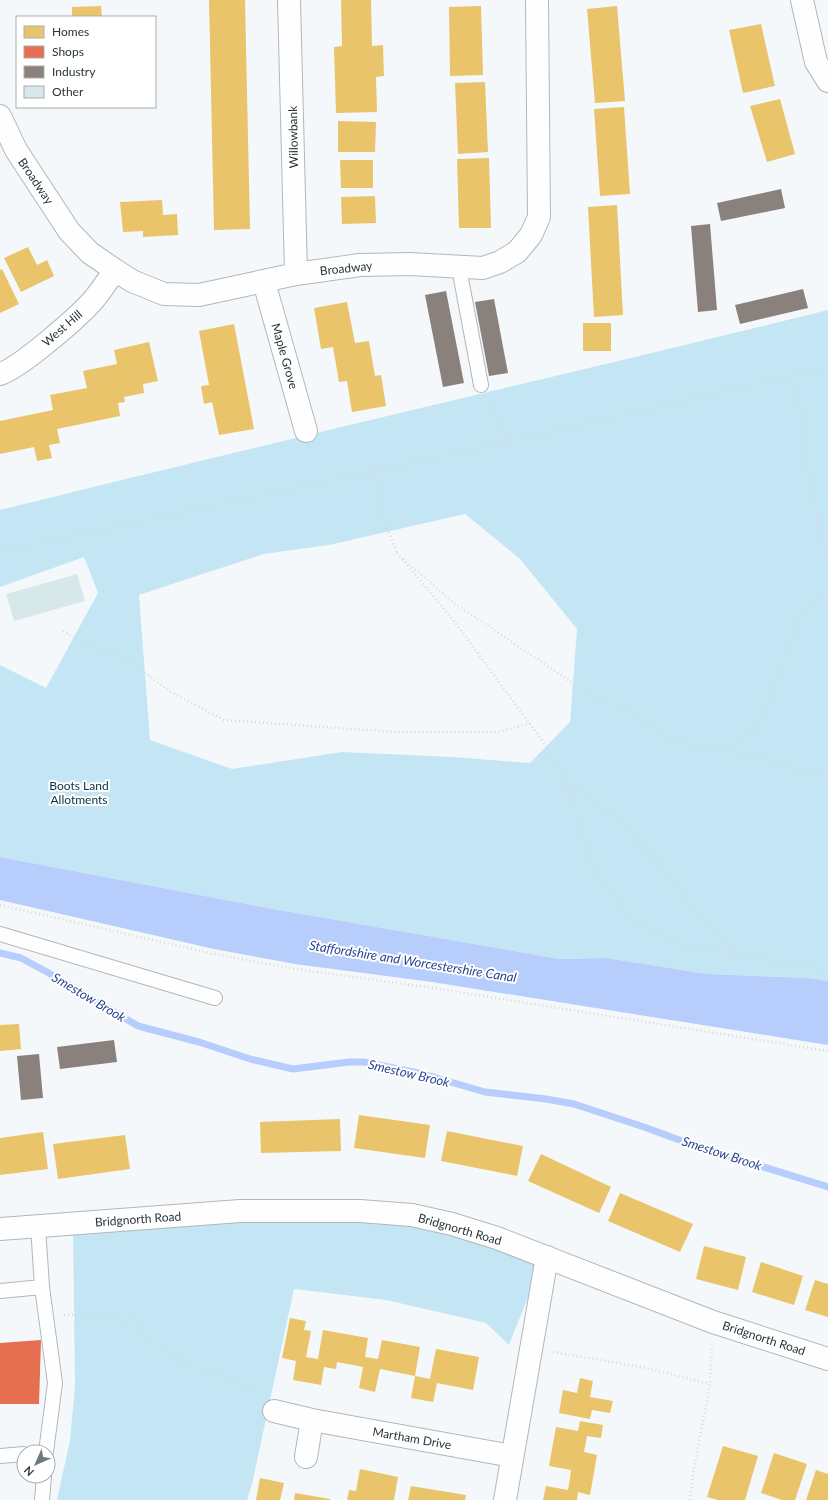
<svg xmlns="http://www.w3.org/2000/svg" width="828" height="1500" viewBox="0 0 828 1500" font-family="Lato,sans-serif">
  <rect width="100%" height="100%" fill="#f5f8fa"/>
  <path fill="#c4e6f4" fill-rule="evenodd" d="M 828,310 L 828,981 L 808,978 L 707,974 L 606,958 L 560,959 L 262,907 L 0,857 L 0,665 L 46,688 L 98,593 L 84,557 L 0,587 L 0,510 C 276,441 552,378 828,310 ZM 465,514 L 520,559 L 577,629 L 570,722 L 530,763 L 453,757 L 342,752 L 232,769 L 150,740 L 139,595 L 264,554 L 329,545 Z
    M 241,1221 L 413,1221 L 542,1262 L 509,1345 L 486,1323 L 386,1300 L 294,1289 L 252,1484 L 247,1500 L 57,1500 L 70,1440 L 75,1385 L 73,1232 Z"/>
  <path fill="#b7cdfb" d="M 0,857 L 262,907 L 560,959 L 606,958 L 707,974 L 808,978 L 828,981 L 828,1045 L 432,982 L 295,964 L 214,949 L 0,900 Z"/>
  <path fill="#e9c46a" d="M 209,0 L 245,0 L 250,229 L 214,230 Z
    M 341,0 L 371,0 L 372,46 L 383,45 L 384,76 L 376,77 L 377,112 L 336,113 L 334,47 L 342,46 Z
    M 101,6 L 102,17 L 72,17 L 72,7 Z
    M 481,6 L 483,75 L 450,76 L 449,7 Z
    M 617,6 L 625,101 L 595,103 L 587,9 Z
    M 761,24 L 775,86 L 743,93 L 729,30 Z
    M 485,82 L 488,152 L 458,154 L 455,83 Z
    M 780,99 L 795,154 L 767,162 L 750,106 Z
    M 624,107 L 630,194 L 600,196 L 594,109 Z
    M 338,121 L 376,122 L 375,152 L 338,152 Z
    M 489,158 L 491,228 L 459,228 L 457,159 Z
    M 340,160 L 373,160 L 373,188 L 341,188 Z
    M 375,196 L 376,223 L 342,224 L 341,197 Z
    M 162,200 L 163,215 L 177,214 L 178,235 L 143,237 L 143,231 L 123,232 L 120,202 Z
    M 617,205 L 623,315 L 594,317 L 588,207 Z
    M 28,247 L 37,265 L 47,260 L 54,276 L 21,292 L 4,258 Z
    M 2,269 L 19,304 L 0,313 L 0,270 Z
    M 347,302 L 355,343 L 369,341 L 375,376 L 381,375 L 386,406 L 352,412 L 347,381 L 339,382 L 333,347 L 321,349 L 314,308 Z
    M 583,323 L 611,323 L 611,351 L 583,351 Z
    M 234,324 L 254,429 L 219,435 L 212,402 L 204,404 L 201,386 L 209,385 L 199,331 Z
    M 149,342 L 158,381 L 143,384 L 144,393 L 124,397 L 125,402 L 118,403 L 120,416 L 57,429 L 60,443 L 49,445 L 52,458 L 37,461 L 34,447 L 0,454 L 0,421 L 53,410 L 50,395 L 87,388 L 83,371 L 117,364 L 114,350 Z
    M 19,1024 L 21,1049 L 0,1051 L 0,1025 Z
    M 359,1115 L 430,1125 L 425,1158 L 354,1148 Z
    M 340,1119 L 341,1151 L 261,1153 L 260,1122 Z
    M 447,1131 L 523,1146 L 517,1176 L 441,1161 Z
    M 43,1132 L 48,1169 L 0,1175 L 0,1138 Z
    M 125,1135 L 130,1169 L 58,1179 L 53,1144 Z
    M 541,1154 L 611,1187 L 599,1213 L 528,1181 Z
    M 620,1193 L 693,1224 L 680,1252 L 608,1221 Z
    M 704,1246 L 746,1257 L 738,1290 L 696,1279 Z
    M 761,1262 L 803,1276 L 794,1305 L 752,1292 Z
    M 815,1280 L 828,1284 L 828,1317 L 805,1310 Z
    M 290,1318 L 306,1321 L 304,1330 L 311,1331 L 306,1357 L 318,1359 L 323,1330 L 368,1338 L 365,1357 L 378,1359 L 382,1340 L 420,1347 L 415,1376 L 380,1369 L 375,1392 L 359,1388 L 363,1367 L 337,1362 L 336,1369 L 324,1367 L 321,1385 L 293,1380 L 296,1361 L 282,1358 Z
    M 436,1349 L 479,1357 L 473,1390 L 437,1383 L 433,1402 L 411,1398 L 415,1376 L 430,1379 Z
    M 580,1378 L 593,1381 L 590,1397 L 613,1401 L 610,1413 L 592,1410 L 590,1419 L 559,1413 L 563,1390 L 577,1393 Z
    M 580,1421 L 603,1425 L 601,1438 L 587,1436 L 584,1452 L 597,1455 L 590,1495 L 578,1492 L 577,1500 L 543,1500 L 546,1486 L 568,1490 L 570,1478 L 571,1470 L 549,1466 L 556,1427 L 578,1431 Z
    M 723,1446 L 758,1456 L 745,1500 L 718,1500 L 707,1497 Z
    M 774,1453 L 807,1464 L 795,1500 L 782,1500 L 761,1493 Z
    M 360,1469 L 398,1477 L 394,1500 L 347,1500 L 349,1490 L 356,1491 Z
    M 816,1470 L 828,1474 L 828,1500 L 806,1500 Z
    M 260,1478 L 284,1483 L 280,1500 L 256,1500 Z
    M 411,1486 L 466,1495 L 465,1500 L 408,1500 Z
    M 295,1493 L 330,1499 L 330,1500 L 294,1500 Z"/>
  <path fill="#e76f51" d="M 41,1340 L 39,1404 L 0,1404 L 0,1343 Z"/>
  <path fill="#8a817c" d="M 781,189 L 785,208 L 721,221 L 717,203 Z
    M 710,224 L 717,310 L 698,312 L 691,226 Z
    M 803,289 L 808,308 L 740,324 L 735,305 Z
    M 446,291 L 464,383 L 443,387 L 425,295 Z
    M 494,299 L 508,373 L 489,376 L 475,302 Z
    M 114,1040 L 117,1062 L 60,1069 L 57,1047 Z
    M 39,1054 L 43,1098 L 21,1100 L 17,1056 Z"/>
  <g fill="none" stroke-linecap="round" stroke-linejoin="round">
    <path stroke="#b7cdfb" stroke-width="7" d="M 0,953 L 21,958 L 47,972 L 138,1026 L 199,1042 L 250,1059 L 293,1069 L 349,1062 L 364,1062 L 423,1074 L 485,1092 L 546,1099 L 574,1104 L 644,1127 L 693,1145 L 828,1187"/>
  </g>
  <path fill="#d7e8eb" d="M 77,574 L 85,601 L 14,621 L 6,594 Z"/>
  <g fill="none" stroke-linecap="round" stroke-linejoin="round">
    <g stroke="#b0b7bb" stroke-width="16">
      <path id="lane" d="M 459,268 L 481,385
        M 0,934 L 215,998
        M 38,1226 L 42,1287
        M 0,1291 L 42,1287 L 55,1383 L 46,1452
        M 0,1456 L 24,1454
        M 42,1500 L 44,1476"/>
    </g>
    <g stroke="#b0b7bb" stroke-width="24">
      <path id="street" d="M 289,0 L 296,274
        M 802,0 L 816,62 L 828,81
        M 0,116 L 16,150 L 69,231 L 90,253 L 115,270 L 132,281 L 164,294 L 199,295 L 296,274 L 360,265 L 410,264 L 483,268 L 500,262 L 517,252 L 531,235 L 539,217 L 537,0
        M 264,282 L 306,431
        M 0,374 C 20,368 81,315 95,298 C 102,289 109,279 115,270
        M 274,1411 L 312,1420 L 512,1456
        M 306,1457 L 312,1420
        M 505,1500 L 547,1257"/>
    </g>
    <g stroke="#b0b7bb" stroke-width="24">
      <path id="highway" d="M 0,1229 L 240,1211 L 360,1211 L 412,1215 L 452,1224 L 497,1238 L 713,1322 L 828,1359"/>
    </g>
    <path stroke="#d8d9db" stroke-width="2.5" stroke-dasharray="1 3" stroke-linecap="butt" d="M 790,377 L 796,404 L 803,412 L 808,429 L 802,441 L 804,453 L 828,563
      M 489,403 L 508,442
      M 374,470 L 384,520 L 397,553
      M 0,552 L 508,442 L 828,367
      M 397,553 L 454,621 L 547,747 L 570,792 L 594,870 L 635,923 L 679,944 L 828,971
      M 403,559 L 454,603 L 592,696 L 631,712 L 676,742 L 729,751 L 828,777
      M 63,631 L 78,640 L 123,657 L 171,692 L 224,720 L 396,732 L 499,732 L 531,723
      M 729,750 L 758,728 L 780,669 L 804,611 L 828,591
      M 566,784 L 580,789 L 620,822 L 660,865 L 696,913 L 737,953
      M 0,905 L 214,954 L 296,969 L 433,988 L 828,1051
      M 64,1315 L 109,1314 L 117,1322 L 133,1319 L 146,1337 L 186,1364 L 262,1391
      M 553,1352 L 647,1368 L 710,1384
      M 690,1500 L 693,1474 L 710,1384 L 712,1346"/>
    <use href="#lane" stroke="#fefefe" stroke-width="14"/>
    <use href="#street" stroke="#fefefe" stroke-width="22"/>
    <use href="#highway" stroke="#fefefe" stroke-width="22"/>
  </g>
  <g text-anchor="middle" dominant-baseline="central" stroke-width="4" stroke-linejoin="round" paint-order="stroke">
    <g font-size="12" fill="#273439" stroke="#fff">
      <text transform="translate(293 137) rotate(-91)">Willowbank</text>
      <text transform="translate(36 181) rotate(56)">Broadway</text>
      <text transform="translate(346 268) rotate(-6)">Broadway</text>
      <text transform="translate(62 328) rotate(-41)">West Hill</text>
      <text transform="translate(285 356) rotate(74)">Maple Grove</text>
      <text transform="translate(138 1219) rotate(-4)">Bridgnorth Road</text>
      <text transform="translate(460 1229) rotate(16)">Bridgnorth Road</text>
      <text transform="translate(764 1338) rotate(18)">Bridgnorth Road</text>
      <text transform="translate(412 1438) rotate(10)">Martham Drive</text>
    </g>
    <g font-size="12" fill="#063240" stroke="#fff">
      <text x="79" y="785">Boots Land<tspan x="79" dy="14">Allotments</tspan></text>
    </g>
    <g font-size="13" font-style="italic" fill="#2a4692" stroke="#fff">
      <text transform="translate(413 961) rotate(9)">Staffordshire and Worcestershire Canal</text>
      <text transform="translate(89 997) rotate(31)">Smestow Brook</text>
      <text transform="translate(409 1073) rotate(13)">Smestow Brook</text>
      <text transform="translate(722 1153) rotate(18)">Smestow Brook</text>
    </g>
  </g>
  <rect x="16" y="16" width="140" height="92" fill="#ffffff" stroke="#a9aeb0"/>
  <rect x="24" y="26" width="20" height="12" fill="#e9c46a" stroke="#a9aeb0"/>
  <text x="52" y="36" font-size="12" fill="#273439">Homes</text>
  <rect x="24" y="46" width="20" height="12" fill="#e76f51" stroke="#a9aeb0"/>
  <text x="52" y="56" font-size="12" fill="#273439">Shops</text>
  <rect x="24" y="66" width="20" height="12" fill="#8a817c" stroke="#a9aeb0"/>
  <text x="52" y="76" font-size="12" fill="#273439">Industry</text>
  <rect x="24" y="86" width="20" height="12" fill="#d7e8eb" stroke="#a9aeb0"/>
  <text x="52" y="96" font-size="12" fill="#273439">Other</text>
  <g transform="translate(36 1464) rotate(225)"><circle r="19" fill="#ffffff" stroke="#a9aeb0"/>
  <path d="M0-3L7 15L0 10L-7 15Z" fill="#6f797d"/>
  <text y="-6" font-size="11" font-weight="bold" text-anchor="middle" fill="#273439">N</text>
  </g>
</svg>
